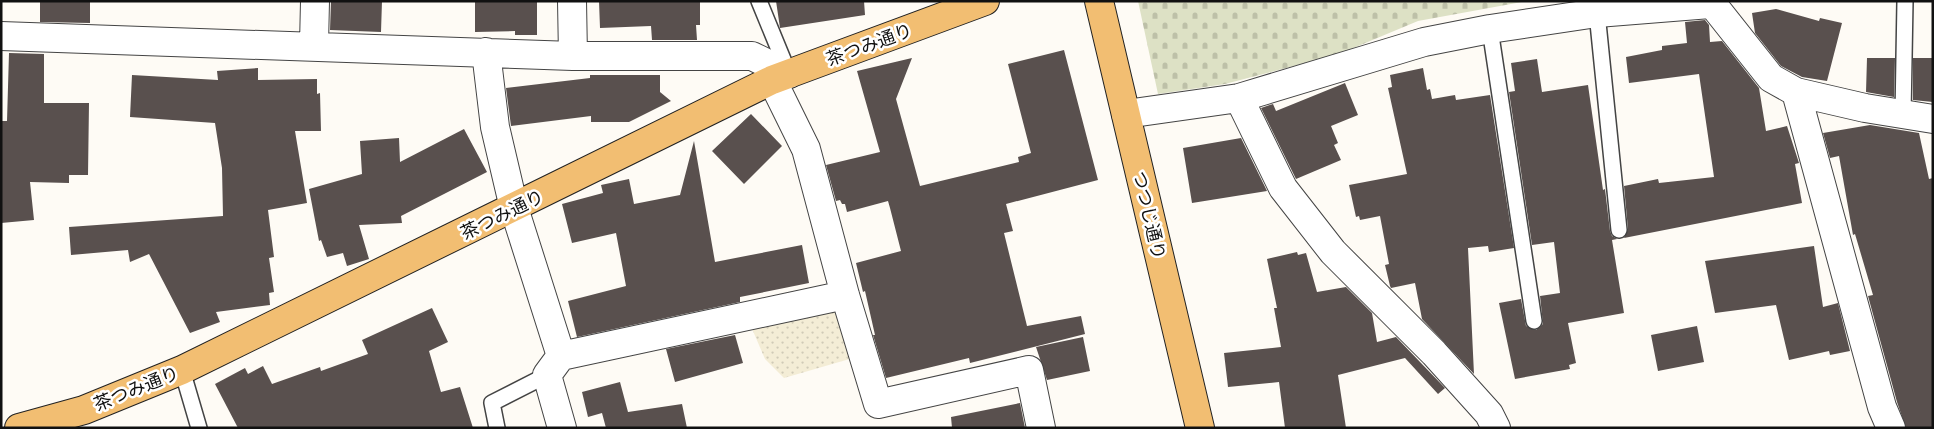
<svg xmlns="http://www.w3.org/2000/svg" width="1934" height="429" viewBox="0 0 1934 429" font-family="'Playfair Display','Noto Sans JP',serif">
  <defs>
    <pattern id="farmland-dots" width="8" height="8" patternUnits="userSpaceOnUse" patternTransform="scale(1.25)"><rect width="8" height="8" fill="#f4edd6"/><path d="M2 2h.1M6 6h.1" fill="none" stroke="#d0cab7" stroke-width="1.8" stroke-linecap="round"/></pattern>
    <pattern id="cemetery-stones" width="16" height="16" patternUnits="userSpaceOnUse" patternTransform="scale(1.25)"><rect width="16" height="16" fill="#dde1c5"/><path d="M2 7V4a2 2 0 0 1 4 0v3zM10 15v-3a2 2 0 0 1 4 0v3z" fill="#bdc0a8"/></pattern>
  </defs>
  <rect width="100%" height="100%" fill="#fefbf5"/>
  <path fill="url(#farmland-dots)" d="M 836,305 L 853,358 L 784,378 L 765,359 L 750,324 Z"/>
  <path fill="url(#cemetery-stones)" d="M 1138,1 L 1527,1 L 1418,21 L 1339,54 L 1225,84 L 1158,94 Z"/>
  <path fill="#59504e" d="M 40,1 L 90,1 L 90,23 L 40,22 Z
    M 331,1 L 382,1 L 381,32 L 330,30 Z
    M 475,1 L 537,1 L 537,35 L 515,35 L 515,31 L 475,32 Z
    M 599,1 L 700,1 L 700,25 L 696,25 L 697,40 L 652,40 L 651,26 L 600,28 Z
    M 776,1 L 864,1 L 865,15 L 780,28 Z
    M 1776,9 L 1819,21 L 1820,18 L 1842,23 L 1827,81 L 1802,77 L 1781,66 L 1755,33 L 1752,13 Z
    M 1705,20 L 1709,25 L 1710,42 L 1722,41 L 1759,88 L 1766,131 L 1787,126 L 1799,163 L 1795,164 L 1802,203 L 1624,238 L 1628,229 L 1624,186 L 1658,179 L 1659,183 L 1714,177 L 1699,74 L 1629,83 L 1626,57 L 1662,50 L 1662,46 L 1687,43 L 1685,22 Z
    M 1064,50 L 1098,180 L 1006,204 L 1013,231 L 1004,233 L 1027,326 L 1081,316 L 1085,334 L 970,363 L 969,358 L 886,378 L 873,335 L 875,335 L 865,291 L 863,292 L 856,263 L 901,251 L 890,208 L 888,201 L 847,212 L 845,204 L 842,204 L 840,200 L 836,201 L 826,165 L 880,152 L 857,71 L 912,58 L 896,99 L 920,186 L 1019,162 L 1018,157 L 1031,153 L 1008,64 Z
    M 9,53 L 44,54 L 44,103 L 89,103 L 88,175 L 69,175 L 69,183 L 30,182 L 34,220 L 1,223 L 1,121 L 7,121 Z
    M 1867,58 L 1895,58 L 1894,97 L 1866,92 Z
    M 1913,58 L 1933,58 L 1933,102 L 1913,100 Z
    M 1537,59 L 1542,92 L 1588,85 L 1603,190 L 1605,189 L 1610,231 L 1612,236 L 1617,239 L 1612,240 L 1624,313 L 1568,323 L 1576,363 L 1569,365 L 1570,369 L 1515,379 L 1499,303 L 1521,299 L 1526,326 L 1536,330 L 1543,324 L 1540,296 L 1560,293 L 1554,242 L 1532,245 L 1509,92 L 1515,91 L 1511,63 Z
    M 258,68 L 258,80 L 317,79 L 317,94 L 320,93 L 321,131 L 295,131 L 307,203 L 268,210 L 274,257 L 269,258 L 274,292 L 269,293 L 270,305 L 216,312 L 220,322 L 190,333 L 149,254 L 130,262 L 128,250 L 71,255 L 69,227 L 223,216 L 222,168 L 215,123 L 130,117 L 132,75 L 218,80 L 217,71 Z
    M 1423,68 L 1427,90 L 1430,89 L 1432,99 L 1455,95 L 1456,100 L 1490,95 L 1514,248 L 1489,252 L 1488,246 L 1468,248 L 1474,374 L 1422,319 L 1415,283 L 1391,288 L 1390,286 L 1385,265 L 1389,264 L 1380,216 L 1360,220 L 1359,216 L 1356,217 L 1349,185 L 1407,174 L 1388,88 L 1392,87 L 1390,75 Z
    M 590,75 L 660,75 L 660,92 L 671,101 L 629,122 L 591,122 L 591,116 L 511,126 L 506,88 L 590,78 Z
    M 1345,83 L 1358,115 L 1331,126 L 1338,143 L 1334,145 L 1341,160 L 1296,179 L 1261,108 L 1273,104 L 1276,111 Z
    M 751,114 L 782,146 L 744,184 L 712,151 Z
    M 1870,125 L 1919,133 L 1929,179 L 1933,178 L 1933,428 L 1906,428 L 1897,402 L 1868,296 L 1873,295 L 1855,234 L 1853,235 L 1839,156 L 1830,158 L 1823,133 Z
    M 464,129 L 487,172 L 401,216 L 402,223 L 359,225 L 369,259 L 347,266 L 343,253 L 327,257 L 321,240 L 319,241 L 309,189 L 362,174 L 360,141 L 399,138 L 400,162 Z
    M 1241,138 L 1267,191 L 1192,203 L 1183,148 Z
    M 694,141 L 715,262 L 802,245 L 809,283 L 740,297 L 740,302 L 577,337 L 568,301 L 626,286 L 616,233 L 572,243 L 562,204 L 603,193 L 601,185 L 629,179 L 634,204 L 680,195 Z
    M 1814,246 L 1823,307 L 1838,303 L 1850,351 L 1830,355 L 1829,351 L 1789,360 L 1776,305 L 1715,313 L 1705,261 Z
    M 1297,252 L 1298,255 L 1306,253 L 1317,292 L 1346,287 L 1372,313 L 1377,342 L 1396,337 L 1445,388 L 1438,394 L 1405,358 L 1338,375 L 1346,428 L 1285,428 L 1279,382 L 1228,387 L 1224,353 L 1281,347 L 1274,308 L 1277,308 L 1267,259 Z
    M 432,308 L 448,342 L 429,351 L 441,392 L 460,387 L 473,428 L 238,428 L 215,384 L 245,368 L 248,374 L 263,366 L 272,384 L 320,367 L 321,371 L 368,354 L 362,340 Z
    M 1697,326 L 1704,362 L 1658,371 L 1651,335 Z
    M 735,335 L 743,363 L 675,382 L 666,349 Z
    M 1083,337 L 1090,371 L 1047,380 L 1036,347 Z
    M 620,382 L 628,412 L 682,404 L 687,428 L 606,428 L 602,413 L 588,417 L 582,392 Z
    M 1020,403 L 1025,428 L 952,428 L 951,417 Z"/>
  <g fill="none" stroke-linecap="round" stroke-linejoin="round">
    <g stroke="#444" stroke-width="18">
      <path id="lane" d="M 759,1 L 789,74
        M 1597,13 L 1619,230
        M 1490,29 L 1534,321
        M 1903,115 L 1905,1
        M 182,370 L 199,428
        M 497,428 L 492,403 L 547,375"/>
    </g>
    <g stroke="#444" stroke-width="30">
      <path id="street" d="M 572,1 L 573,56
        M 1710,1 L 1771,78 L 1796,92 L 1865,108 L 1933,119
        M 1,36 L 573,56 L 752,56 L 789,74
        M 314,45 L 315,1
        M 486,52 L 495,127 L 514,208 L 561,356 L 547,375 L 562,428
        M 772,80 L 806,149 L 845,295 L 878,404 L 1029,370 L 1041,428
        M 1796,92 L 1882,407 L 1891,428
        M 1239,98 L 1283,188 L 1333,252 L 1434,353 L 1489,414 L 1496,428
        M 1126,114 L 1239,98 L 1424,42 L 1490,29 L 1597,13 L 1710,4
        M 561,356 L 845,295"/>
    </g>
    <g stroke="#222" stroke-width="30">
      <path id="primary" d="M 1099,1 L 1200,428
        M 19,428 L 84,410 L 182,370 L 772,80 L 985,1"/>
    </g>
    <use href="#lane" stroke="#fff" stroke-width="15"/>
    <use href="#street" stroke="#fff" stroke-width="28"/>
    <use href="#primary" stroke="#f2be72" stroke-width="28"/>
  </g>
  <g text-anchor="middle" dominant-baseline="central" stroke-width="5" stroke-linejoin="round" paint-order="stroke">
    <g font-size="18" fill="#111" stroke="#fff">
      <text transform="translate(869 44) rotate(-20)">茶つみ通り</text>
      <text transform="translate(502 214) rotate(-26)">茶つみ通り</text>
      <text transform="translate(1150 215) rotate(77)">つつじ通り</text>
      <text transform="translate(136 388) rotate(-22)">茶つみ通り</text>
    </g>
  </g>
  <rect width="1934" height="429" fill="none" stroke="#111111" stroke-width="5"/>
</svg>
